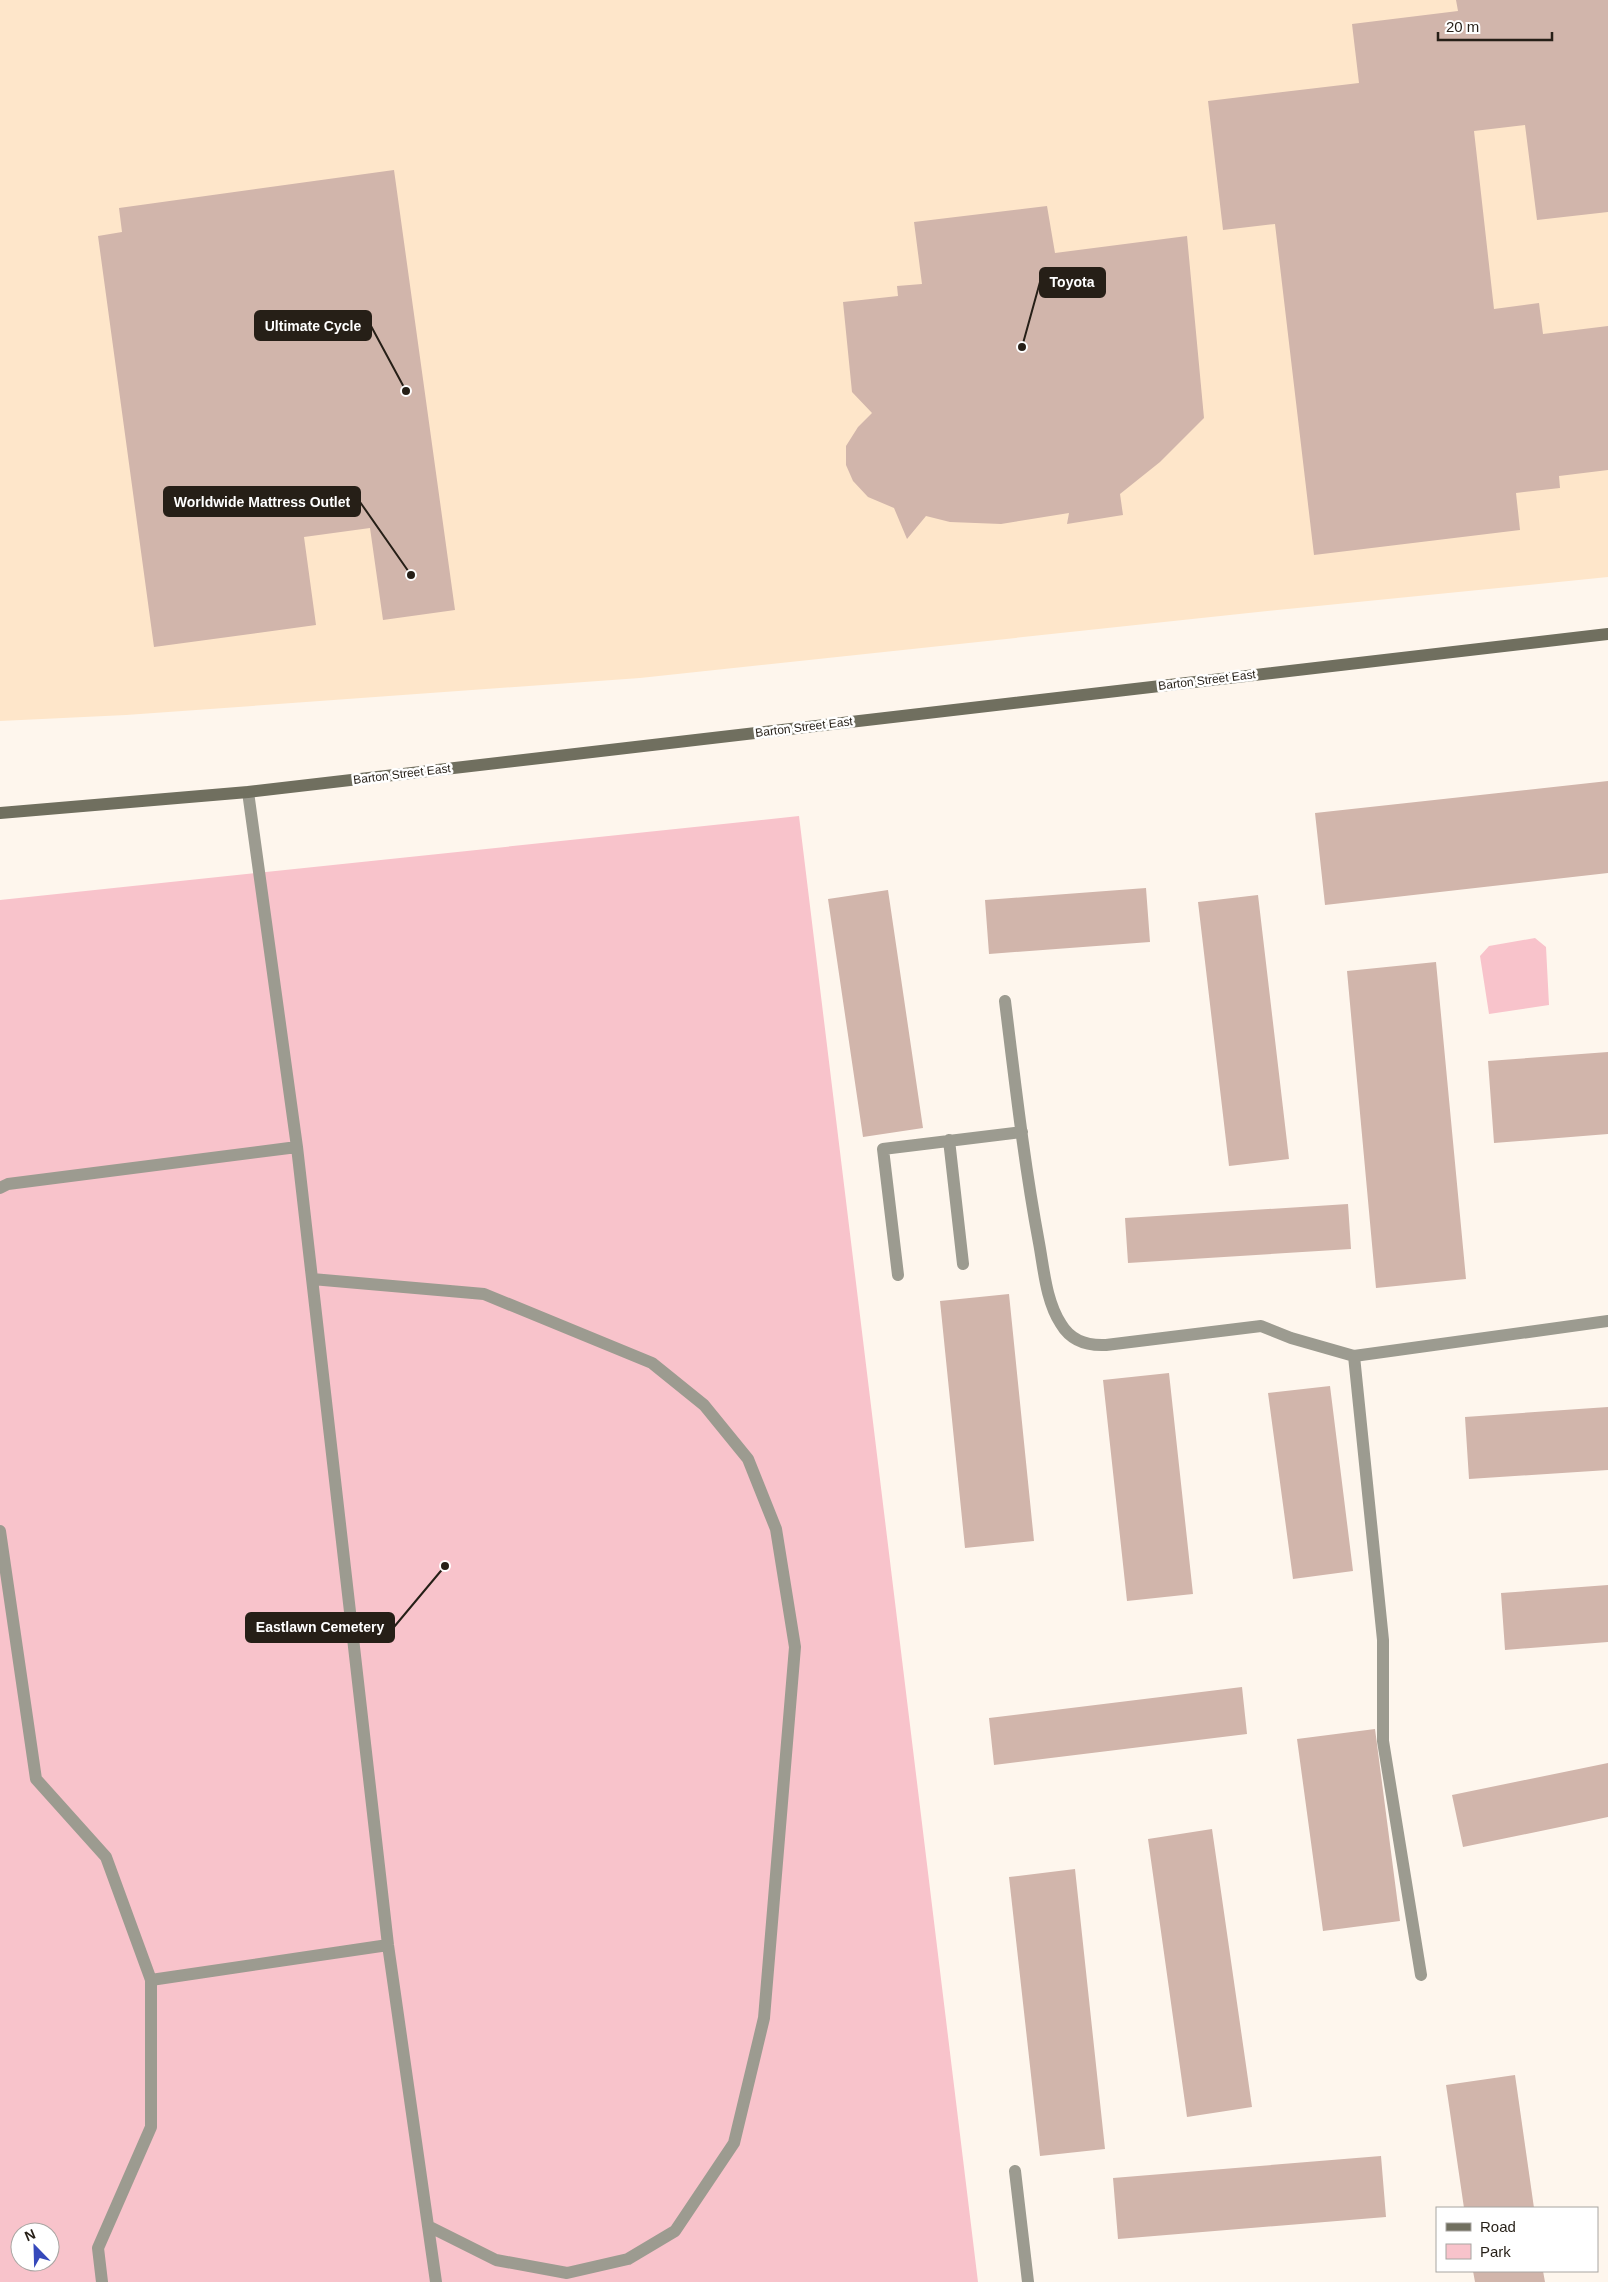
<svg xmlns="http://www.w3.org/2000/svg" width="1608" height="2282" viewBox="0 0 1608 2282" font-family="Helvetica,sans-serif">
  <rect width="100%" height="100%" fill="#fef6ed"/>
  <path fill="#fee6ca" d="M 0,0 L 1608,0 L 1608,577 L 1258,612 L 640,678 L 126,715 L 0,721 Z"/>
  <path fill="#f8c3cb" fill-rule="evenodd" d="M 799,816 L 978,2282 L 0,2282 L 0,900 ZM 20,2232 L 50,2232 L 50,2262 L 20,2262 Z
    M 1535,938 L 1546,947 L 1549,1005 L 1489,1014 L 1480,956 L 1489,946 Z"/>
  <path fill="#d1b5ab" d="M 1456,0 L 1608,0 L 1608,212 L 1537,220 L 1525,125 L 1474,131 L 1494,309 L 1539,303 L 1543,334 L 1608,326 L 1608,470 L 1559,476 L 1560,488 L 1516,493 L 1520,530 L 1314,555 L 1275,224 L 1223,230 L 1208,101 L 1359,83 L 1352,24 L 1458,11 Z
    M 394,170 L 455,610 L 383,620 L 370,528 L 304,537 L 316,625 L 154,647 L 98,236 L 122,232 L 119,208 Z
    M 1047,206 L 1055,253 L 1187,236 L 1204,418 L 1160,462 L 1120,494 L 1123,515 L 1067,524 L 1069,513 L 1001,524 L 950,522 L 926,516 L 907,539 L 894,508 L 868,497 L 853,481 L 846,465 L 846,446 L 858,427 L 872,413 L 852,392 L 843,302 L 898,296 L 897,286 L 922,284 L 914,222 Z
    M 1608,781 L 1608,873 L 1325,905 L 1315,813 Z
    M 1146,888 L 1150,942 L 989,954 L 985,900 Z
    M 888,890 L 923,1128 L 863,1137 L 828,899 Z
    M 1258,895 L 1289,1159 L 1229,1166 L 1198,902 Z
    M 1436,962 L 1466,1279 L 1376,1288 L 1347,971 Z
    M 1608,1052 L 1608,1134 L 1494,1143 L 1488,1061 Z
    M 1348,1204 L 1351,1249 L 1128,1263 L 1125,1218 Z
    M 1009,1294 L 1034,1541 L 965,1548 L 940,1301 Z
    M 1169,1373 L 1193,1594 L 1127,1601 L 1103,1380 Z
    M 1330,1386 L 1353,1571 L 1293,1579 L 1268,1393 Z
    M 1608,1407 L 1608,1470 L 1469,1479 L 1465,1417 Z
    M 1608,1585 L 1608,1642 L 1505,1650 L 1501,1593 Z
    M 1242,1687 L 1247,1734 L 994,1765 L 989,1718 Z
    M 1375,1729 L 1400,1921 L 1323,1931 L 1297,1739 Z
    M 1608,1763 L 1608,1817 L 1463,1847 L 1452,1795 Z
    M 1212,1829 L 1252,2107 L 1187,2117 L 1148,1839 Z
    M 1075,1869 L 1105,2149 L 1040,2156 L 1009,1877 Z
    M 1515,2075 L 1534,2208 L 1464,2208 L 1446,2085 Z
    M 1381,2156 L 1386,2217 L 1118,2239 L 1113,2178 Z
    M 1473,2271 L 1543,2271 L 1545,2282 L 1475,2282 Z"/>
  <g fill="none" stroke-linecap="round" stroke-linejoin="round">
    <path stroke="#9c9b90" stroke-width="12" d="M 248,792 L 297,1147 L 388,1945 L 436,2282
      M 1005,1001 C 1015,1082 1024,1163 1039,1243 C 1044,1270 1046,1301 1061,1324 C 1071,1341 1087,1346 1106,1345 L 1261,1326 L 1291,1338 L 1354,1356 L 1608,1321
      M 949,1140 L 963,1264
      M 0,1188 L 8,1184 L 297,1147
      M 898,1275 L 883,1149 L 1022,1132
      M 312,1279 L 484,1294 L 652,1363 L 704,1405 L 748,1459 L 776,1529 L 795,1647 L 764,2018 L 734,2143 L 675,2231 L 628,2259 L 567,2273 L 496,2260 L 428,2226
      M 1354,1356 L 1383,1640 L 1383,1741 L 1421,1975
      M 0,1531 L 36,1779 L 106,1857 L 151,1980 L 151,2127 L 98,2248 L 102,2282
      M 151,1980 L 388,1945
      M 1015,2171 L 1028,2282"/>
    <path stroke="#706f5f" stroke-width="12" d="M 0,813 L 248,792 L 1608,634"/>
  </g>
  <g text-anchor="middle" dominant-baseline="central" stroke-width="5" stroke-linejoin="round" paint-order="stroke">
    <g font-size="12" fill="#261f17" stroke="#fff">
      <text transform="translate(1207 680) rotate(-7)">Barton Street East</text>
      <text transform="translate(804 727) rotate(-7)">Barton Street East</text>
      <text transform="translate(402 774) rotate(-7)">Barton Street East</text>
    </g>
  </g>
  <path fill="none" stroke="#261f17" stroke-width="2" d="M1022 347L1040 282M406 391L371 326M411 575L360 502M445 1566L394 1627"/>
  <g fill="#261f17" stroke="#fff" stroke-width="2">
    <circle cx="1022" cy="347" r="5"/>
    <circle cx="406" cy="391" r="5"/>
    <circle cx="411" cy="575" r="5"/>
    <circle cx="445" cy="1566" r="5"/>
  </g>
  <g fill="#261f17" stroke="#261f17" stroke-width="2">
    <rect x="1040" y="268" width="65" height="29" rx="5"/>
    <rect x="255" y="311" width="116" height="29" rx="5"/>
    <rect x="164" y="487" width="196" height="29" rx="5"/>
    <rect x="246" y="1613" width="148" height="29" rx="5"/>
  </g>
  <g font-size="14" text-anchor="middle" font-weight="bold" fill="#fff">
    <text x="1072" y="287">Toyota</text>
    <text x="313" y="331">Ultimate Cycle</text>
    <text x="262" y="507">Worldwide Mattress Outlet</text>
    <text x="320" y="1632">Eastlawn Cemetery</text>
  </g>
  <rect x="1436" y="2207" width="162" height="65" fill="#ffffff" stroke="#a8a5a2"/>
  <rect x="1446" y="2223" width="25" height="8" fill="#706f5f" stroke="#a8a5a2"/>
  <text x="1480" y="2232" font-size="15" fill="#261f17">Road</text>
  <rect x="1446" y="2244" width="25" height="15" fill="#f8c3cb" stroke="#a8a5a2"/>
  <text x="1480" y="2257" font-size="15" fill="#261f17">Park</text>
  <g transform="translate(35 2247) rotate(337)"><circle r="24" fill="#ffffff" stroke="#a8a5a2"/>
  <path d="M0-4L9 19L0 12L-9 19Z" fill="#3649bb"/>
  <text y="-8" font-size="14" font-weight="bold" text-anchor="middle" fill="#261f17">N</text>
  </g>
  <path d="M1438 32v8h114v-8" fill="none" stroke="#261f17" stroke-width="2.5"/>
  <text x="1446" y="32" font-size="15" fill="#261f17" stroke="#ffffff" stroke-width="4" paint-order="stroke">20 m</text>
</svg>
